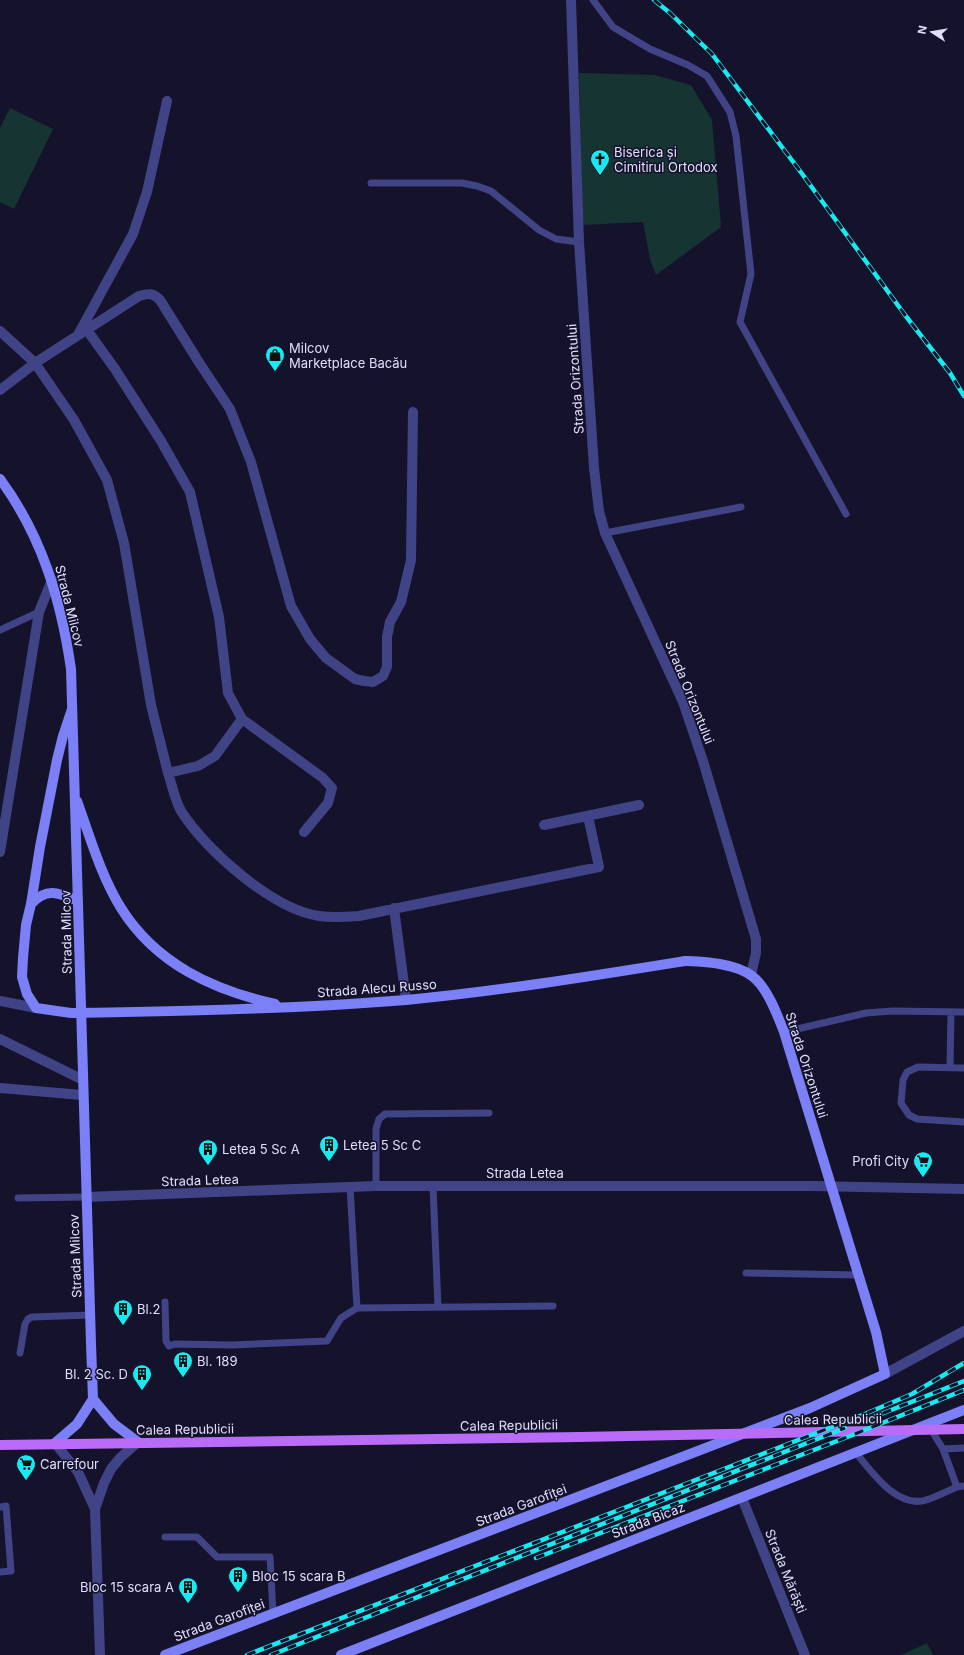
<svg xmlns="http://www.w3.org/2000/svg" width="964" height="1655" viewBox="0 0 964 1655" font-family="Inter,sans-serif">
  <rect width="100%" height="100%" fill="#15132b"/>
  <path fill="#163431" d="M 579,73 L 654,75 L 691,85 L 712,120 L 721,227 L 656,275 L 650,259 L 643,222 L 582,225 Z
    M 10,108 L 53,129 L 14,209 L 0,202 L 0,128 Z
    M 927,1643 L 933,1655 L 901,1655 Z"/>
  <g fill="none" stroke-linecap="round" stroke-linejoin="round">
    <path stroke="#414387" stroke-width="7" d="M 593,0 L 613,27 L 650,49 L 688,65 L 707,76 L 730,112 L 736,136 L 751,274 L 740,322 L 846,514
      M 371,183 L 462,183 L 477,186 L 491,191 L 539,230 L 556,239 L 579,242
      M 605,533 L 741,507
      M 0,630 L 39,612
      M 784,1032 L 866,1013 L 892,1011 L 964,1012
      M 950,1067 L 951,1012
      M 964,1068 L 918,1067 L 907,1072 L 903,1080 L 901,1103 L 909,1115 L 917,1119 L 964,1122
      M 376,1186 L 376,1129 L 379,1119 L 385,1114 L 489,1113
      M 433,1186 L 438,1307
      M 350,1187 L 357,1308 L 553,1306
      M 18,1198 L 86,1197
      M 746,1273 L 858,1275
      M 165,1302 L 166,1341 L 169,1346 L 175,1344 L 232,1345 L 327,1341 L 341,1318 L 357,1308
      M 20,1353 L 25,1324 L 28,1319 L 32,1317 L 90,1315
      M 930,1428 L 943,1449 L 957,1487 L 964,1486
      M 943,1449 L 964,1448
      M 856,1453 C 872,1472 897,1509 926,1500 C 937,1497 947,1491 957,1487
      M 0,1507 L 6,1506 L 11,1571 L 0,1572
      M 165,1537 L 197,1537 L 217,1557 L 270,1557 L 273,1613"/>
    <path stroke="#414387" stroke-width="10" d="M 571,0 L 579,242 L 594,468 L 599,511 L 605,533 L 683,702 L 703,761 L 756,939 L 756,953 L 751,975
      M 87,330 L 115,369 L 161,441 L 190,492 L 219,617 L 228,693 L 242,719 L 323,778 L 332,788 L 328,803 L 304,832
      M 0,331 L 35,363 L 74,420 L 107,480 L 124,543 L 151,705 L 168,773 L 198,766 L 215,756 L 242,719
      M 78,335 L 133,234 L 147,192 L 167,101
      M 0,390 L 35,363 L 139,296 C 149,293 153,293 160,300 L 200,364 L 230,409 L 251,462 L 291,606 L 310,639 L 326,658 L 355,679 L 364,681 L 373,682 L 383,676 L 387,667 L 387,637 L 390,622 L 401,602 L 411,560 L 413,412
      M 168,773 C 172,785 175,800 181,811 C 206,850 272,909 319,916 C 333,918 346,917 359,916 L 599,867 L 588,816
      M 544,825 L 639,805
      M 0,852 L 39,612 L 52,580
      M 394,908 L 406,1000
      M 0,1001 L 36,1008
      M 0,1039 L 81,1079
      M 0,1088 L 82,1095
      M 86,1197 L 376,1186 L 811,1186 L 964,1189
      M 885,1374 L 964,1331
      M 55,1443 L 78,1472 L 95,1509
      M 742,1498 L 805,1655
      M 100,1655 L 95,1509 L 104,1483 L 111,1469 L 120,1458 L 138,1442"/>
    <path stroke="#7b80f7" stroke-width="10" d="M 0,479 C 42,536 61,600 71,669 C 77,913 84,1156 93,1399 L 77,1424 L 55,1443
      M 72,709 L 63,736 L 57,760 L 40,847 L 31,904 L 26,925 L 23,958 L 22,977 L 27,994 L 36,1008 L 71,1013 C 183,1011 295,1009 406,1000 C 500,991 592,976 685,961 C 705,962 735,963 752,976 C 767,987 777,1014 784,1032 L 876,1332 L 885,1374 L 810,1408 L 165,1655
      M 77,801 C 90,837 101,876 121,908 C 156,964 213,990 275,1004
      M 31,904 C 47,887 59,893 78,901
      M 93,1399 L 114,1424 L 138,1442
      M 341,1655 L 964,1410"/>
    <path stroke="#b96cf7" stroke-width="10" d="M 0,1445 L 580,1437 L 964,1429"/>
    <g stroke="#16ebf2" stroke-width="4.5">
      <path id="rail" d="M 654,0 L 670,13 L 712,54 L 800,171 L 905,315 L 950,373 L 964,396
        M 866,1420 L 964,1381
        M 536,1558 L 855,1434 L 964,1390
        M 247,1655 L 865,1414 L 912,1394 L 964,1363
        M 271,1655 L 845,1428"/>
    </g>
    <use href="#rail" stroke="#15132b" stroke-width="3" stroke-dasharray="9" stroke-linecap="butt"/>
  </g>
  <defs>
    <g id="church-pin" transform="scale(1)"><path d="M0 17L-7.5 6A9.5 9.5 0 1 1 7.5 6Z" fill="#16ebf2" stroke="#15132b"/><path d="M-1.2-6h2.4v3.5h3.3v2.4h-3.3V6h-2.4V-.1h-3.3v-2.4h3.3Z" fill="#111"/></g>
    <g id="shop-pin" transform="scale(1)"><path d="M0 17L-7.5 6A9.5 9.5 0 1 1 7.5 6Z" fill="#16ebf2" stroke="#15132b"/><path d="M-5-2.5h2.3a2.7 3.5 0 0 1 5.4 0H5L5.5 6h-11ZM-1.5-2.5h3a1.5 2.3 0 0 0-3 0Z" fill="#111"/></g>
    <g id="building-pin" transform="scale(1)"><path d="M0 17L-7.5 6A9.5 9.5 0 1 1 7.5 6Z" fill="#16ebf2" stroke="#15132b"/><path d="M-4-6H4V6H1V3H-1V6H-4ZM-2.5-4.3h1.7v1.8h-1.7ZM.8-4.3h1.7v1.8H.8ZM-2.5-1h1.7V.8h-1.7ZM.8-1h1.7V.8H.8Z" fill="#111"/></g>
    <g id="supermarket-pin" transform="scale(1)"><path d="M0 17L-7.5 6A9.5 9.5 0 1 1 7.5 6Z" fill="#16ebf2" stroke="#15132b"/><path d="M-6-5.5h2.5l.6 2H6L4.5 2H-2.5L-4.4-4H-6ZM-1.5 3.2a1.3 1.3 0 1 0 .1 0ZM3 3.2a1.3 1.3 0 1 0 .1 0Z" fill="#111"/></g>
  </defs>
  <g fill-rule="evenodd">
    <use href="#church-pin" x="600" y="159"/>
    <use href="#shop-pin" x="275" y="355"/>
    <use href="#building-pin" x="329" y="1145"/>
    <use href="#building-pin" x="208" y="1149"/>
    <use href="#supermarket-pin" x="923" y="1161"/>
    <use href="#building-pin" x="123" y="1309"/>
    <use href="#building-pin" x="183" y="1361"/>
    <use href="#building-pin" x="142" y="1374"/>
    <use href="#supermarket-pin" x="26" y="1464"/>
    <use href="#building-pin" x="238" y="1576"/>
    <use href="#building-pin" x="188" y="1587"/>
  </g>
  <g text-anchor="middle" dominant-baseline="central" stroke-width="3" stroke-linejoin="round" paint-order="stroke">
    <g font-size="13" fill="#e0defd" stroke="#15132b" text-anchor="start">
      <text x="614" y="152">Biserica și<tspan x="614" dy="15">Cimitirul Ortodox</tspan></text>
      <text x="289" y="348">Milcov<tspan x="289" dy="15">Marketplace Bacău</tspan></text>
      <text x="343" y="1145">Letea 5 Sc C</text>
      <text x="222" y="1149">Letea 5 Sc A</text>
      <text x="909" y="1161" text-anchor="end">Profi City</text>
      <text x="137" y="1309">Bl.2</text>
      <text x="197" y="1361">Bl. 189</text>
      <text x="128" y="1374" text-anchor="end">Bl. 2 Sc. D</text>
      <text x="40" y="1464">Carrefour</text>
      <text x="252" y="1576">Bloc 15 scara B</text>
      <text x="174" y="1587" text-anchor="end">Bloc 15 scara A</text>
    </g>
    <g font-size="13" fill="#e0defd" stroke="#15132b">
      <text transform="translate(575 379) rotate(-94)">Strada Orizontului</text>
      <text transform="translate(70 606) rotate(76)">Strada Milcov</text>
      <text transform="translate(690 692) rotate(68)">Strada Orizontului</text>
      <text transform="translate(66 932) rotate(-91)">Strada Milcov</text>
      <text transform="translate(377 988) rotate(-4)">Strada Alecu Russo</text>
      <text transform="translate(807 1065) rotate(72)">Strada Orizontului</text>
      <text x="525" y="1173">Strada Letea</text>
      <text transform="translate(200 1180) rotate(-2)">Strada Letea</text>
      <text transform="translate(75 1256) rotate(-92)">Strada Milcov</text>
      <text transform="translate(833 1419) rotate(-1)">Calea Republicii</text>
      <text transform="translate(509 1425) rotate(-1)">Calea Republicii</text>
      <text transform="translate(185 1429) rotate(-1)">Calea Republicii</text>
      <text transform="translate(521 1505) rotate(-21)">Strada Garofiței</text>
      <text transform="translate(648 1520) rotate(-21)">Strada Bicaz</text>
      <text transform="translate(786 1571) rotate(68)">Strada Mărăști</text>
      <text transform="translate(219 1620) rotate(-21)">Strada Garofiței</text>
    </g>
  </g>
  <g transform="translate(932 32) rotate(282)" stroke="#15132b" stroke-width="3" paint-order="stroke">
  <path d="M0-3L7 15L0 10L-7 15Z" fill="#e0defd"/>
  <text y="-6" font-size="11" font-weight="bold" text-anchor="middle" fill="#e0defd">N</text>
  </g>
</svg>
